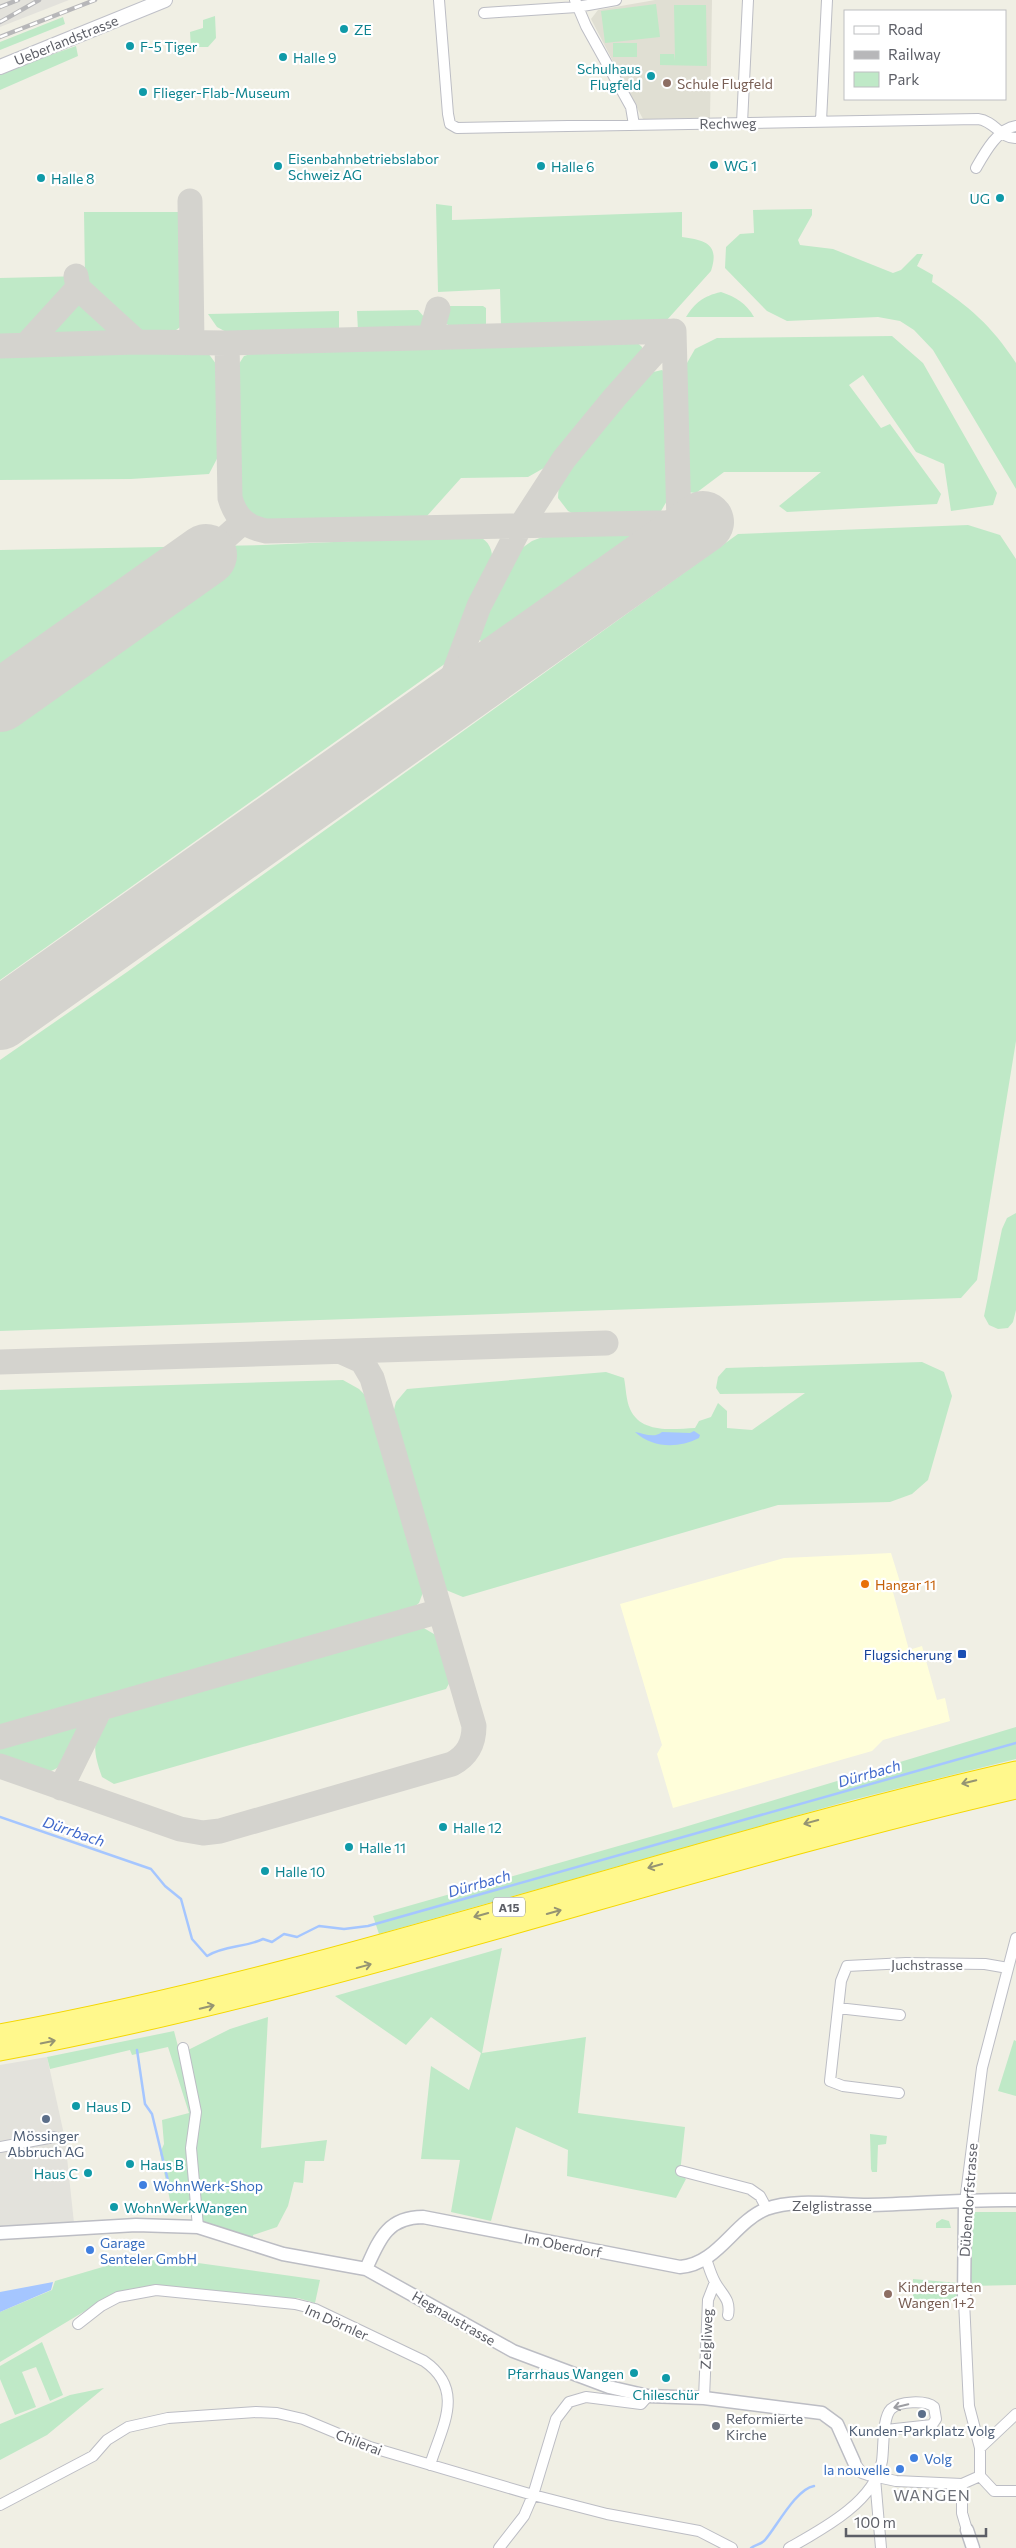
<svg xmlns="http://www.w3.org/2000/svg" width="1016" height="2548" viewBox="0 0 1016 2548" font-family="Commissioner,sans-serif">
  <rect width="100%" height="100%" fill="#f0efe4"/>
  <path fill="#fffeda" d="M 891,1553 L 900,1582 L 891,1585 L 909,1650 L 922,1646 L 937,1700 L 945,1698 L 950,1721 L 883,1740 L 872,1751 L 673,1808 L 657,1754 L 662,1745 L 620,1604 L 784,1558 Z"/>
  <path fill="#e3e2dc" d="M 0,0 L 69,0 L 0,27 Z
    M 47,2057 L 65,2139 L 74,2223 L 0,2226 L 0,2065 Z"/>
  <path fill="#e0dfd3" d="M 655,0 L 712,0 L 710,118 L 643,119 L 591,19 L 598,10 Z"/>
  <path fill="#bfe9c7" d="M 656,4 L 660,37 L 605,43 L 601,11 Z
    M 674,5 L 706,5 L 707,66 L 660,65 L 660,54 L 674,54 L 675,61 Z
    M 215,16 L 216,38 L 208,47 L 191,47 L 190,32 L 203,28 L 203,20 Z
    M 63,17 L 65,24 L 0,50 L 0,42 Z
    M 613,43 L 637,43 L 637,57 L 613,57 Z
    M 76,46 L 78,56 L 0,90 L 0,73 Z
    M 436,204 L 452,206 L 452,220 L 682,212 L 682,237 C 705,240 720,244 711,271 L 666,321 L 501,327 L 500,289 L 438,292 Z
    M 812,209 L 812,215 L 798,240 L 800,245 L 833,249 L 893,273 L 901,270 L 917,254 L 923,254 L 917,266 L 933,275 L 932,282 C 970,307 991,325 1016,363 L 1016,489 L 933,350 L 914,330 L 900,321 L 878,317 L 787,321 L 767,311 L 725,268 L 726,247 L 740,234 L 754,233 L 753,210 Z
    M 84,212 L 187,212 L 188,317 C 176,336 166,334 145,335 L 0,339 L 0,278 L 85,276 Z
    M 721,292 C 736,297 746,303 754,317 L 686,317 C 695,303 703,296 721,292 Z
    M 442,306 L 483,306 L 486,308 L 486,325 L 484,325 L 484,328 L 452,328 L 439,318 L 438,309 L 441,310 Z
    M 418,310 L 425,318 L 424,324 L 415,330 L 358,331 L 357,311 Z
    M 339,311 L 339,333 L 230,334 L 217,327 L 208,314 Z
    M 892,336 L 923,363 L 997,493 L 993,505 L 951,511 L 944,464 L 916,452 L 863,375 L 849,385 L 881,428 L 890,424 L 941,494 L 937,504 L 787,512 L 779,506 L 821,472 L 724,472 L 696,493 L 687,492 L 683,370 L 695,349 L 717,338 Z
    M 633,339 L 642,347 L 641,361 L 604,401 L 551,464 L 528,477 L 461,478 L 427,516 L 270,523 L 247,511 L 237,491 L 235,370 L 244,356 L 266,349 Z
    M 194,349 L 208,353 L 219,368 L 221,451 L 209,474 L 131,479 L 0,480 L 0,353 Z
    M 662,370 L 669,376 L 671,494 L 661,511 L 644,518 L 580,517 L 568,511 L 558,498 L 559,481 L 594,431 L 649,373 Z
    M 968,525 L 1000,535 L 1016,559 L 1016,1041 L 977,1280 L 961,1298 L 0,1331 L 0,1060 L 127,972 L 738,534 Z
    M 630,531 L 635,535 L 486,644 L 478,639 L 492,602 L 515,553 L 532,541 L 550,534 Z
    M 475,536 C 487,538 493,548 492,560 L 446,663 L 0,980 L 0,550 L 263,545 Z
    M 1016,1213 L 1016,1310 L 1013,1322 L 1008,1328 L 998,1329 L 989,1325 L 984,1316 L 1002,1229 L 1007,1218 Z
    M 922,1362 L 944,1372 L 952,1396 L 928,1480 L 912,1494 L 890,1502 L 778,1505 L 463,1597 L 446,1590 L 435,1571 L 391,1421 L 396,1402 L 407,1389 L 606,1372 L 624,1378 C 626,1388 626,1400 630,1409 C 641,1434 673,1429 695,1428 L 699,1421 L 711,1417 L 718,1403 L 727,1411 L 727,1428 L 752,1430 L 805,1393 L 720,1394 L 716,1388 L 718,1377 L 726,1368 Z
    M 343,1380 L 359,1389 L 371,1401 L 425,1587 L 419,1603 L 408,1612 L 0,1729 L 0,1390 Z
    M 404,1627 L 422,1627 L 439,1637 L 452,1678 L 446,1689 L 114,1784 L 102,1777 C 91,1746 92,1736 115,1712 Z
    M 85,1722 C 76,1740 67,1774 41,1772 C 28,1770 12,1762 0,1758 L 0,1745 Z
    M 1016,1727 L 1016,1759 L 852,1800 L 379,1934 L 373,1916 L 678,1829 Z
    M 502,1948 L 482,2053 L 586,2037 L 578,2113 L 685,2127 L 680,2173 L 686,2179 L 676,2198 L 567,2176 L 568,2150 L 516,2127 L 491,2221 L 451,2212 L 460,2160 L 421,2159 L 431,2066 L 469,2090 L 481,2053 L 431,2017 L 406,2045 L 335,1996 Z
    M 268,2017 L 261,2148 L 327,2140 L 324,2161 L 305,2161 L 303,2183 L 294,2182 L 288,2206 L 277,2227 L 253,2235 L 253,2243 L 198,2227 L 196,2210 L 171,2205 L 160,2153 L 164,2144 L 162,2120 L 189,2113 L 168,2047 L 132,2055 L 130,2050 L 50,2069 L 47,2057 L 174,2031 L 180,2054 L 230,2029 Z
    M 1014,2040 L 1016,2041 L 1016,2096 L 998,2091 Z
    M 870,2134 L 887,2136 L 886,2144 L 878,2145 L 877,2172 L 872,2172 L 871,2169 Z
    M 966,2212 L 1016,2212 L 1016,2285 L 969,2286 Z
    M 942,2219 L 949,2221 L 951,2228 L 936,2228 L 936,2223 Z
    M 162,2258 L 320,2280 L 315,2303 L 298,2298 L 266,2298 L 158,2287 L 130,2289 L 100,2302 L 0,2362 L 0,2312 L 52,2290 L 55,2281 L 123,2261 Z
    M 913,2279 L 958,2283 L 958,2301 L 913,2303 Z
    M 42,2342 L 63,2395 L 50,2401 L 36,2367 L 22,2372 L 36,2407 L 15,2415 L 0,2379 L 0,2366 Z
    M 104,2388 L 47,2435 L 0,2460 L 0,2424 L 70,2395 Z"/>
  <path fill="#a5c6ff" d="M 694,1431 L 700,1435 L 699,1438 C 677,1449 653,1448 635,1432 C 643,1433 654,1439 662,1432 L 690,1433 Z
    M 53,2282 L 51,2290 L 0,2312 L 0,2292 Z"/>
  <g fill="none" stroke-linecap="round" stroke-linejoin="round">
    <path stroke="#a5c6ff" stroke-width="2.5" d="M 0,1817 L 151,1869 L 165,1886 L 181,1899 L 192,1939 L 207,1956 C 225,1945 244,1948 263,1939 L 272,1942 L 284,1934 L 297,1937 L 319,1926 L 344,1929 L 368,1926 L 1016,1743
      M 137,2050 L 145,2104 L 152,2114 L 170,2189
      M 751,2548 C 755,2545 762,2544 765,2540 C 777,2526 796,2489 814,2486"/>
    <path stroke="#d4d3ce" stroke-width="25" d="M 190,201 L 192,343
      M 78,288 L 137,342
      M 674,331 L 679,523
      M 430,337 L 438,309
      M 227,343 L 230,498 C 236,518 246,527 266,531 L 703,522
      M 26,345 L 78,288 L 76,276
      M 0,346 L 137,342 L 227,343 L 674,331
      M 206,555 L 243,522
      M 425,718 L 442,699 L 451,681 L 479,606 L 520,527 L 564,459 L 615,397 L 674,331
      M 0,1362 L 606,1343
      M 0,1737 L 440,1611
      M 0,1766 L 180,1829 L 203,1833 L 220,1831 L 452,1764 C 467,1756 474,1744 474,1726 L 372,1378 L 362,1361 L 342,1352
      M 61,1788 L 100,1709"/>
    <path stroke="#d4d3ce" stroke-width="62" d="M 0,701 L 206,555
      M 0,1019 L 703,522"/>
    <g stroke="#bcbdc4" stroke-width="12">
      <path id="minor" d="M 439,0 L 448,114 L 450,124 L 457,128 L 978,119 C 995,121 1001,139 1016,138
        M 575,0 L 586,26 L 631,107 L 634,125
        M 484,13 L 577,7 L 616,0
        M 821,121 L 827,0
        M 742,123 L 748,0
        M 976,168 C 984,154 998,128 1016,126
        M 838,2008 L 900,2015
        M 183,2048 L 196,2112 L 191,2148 L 198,2227
        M 899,2093 L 843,2086 L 830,2081 L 841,1981 L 847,1966 L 906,1963 L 985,1964 L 1008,1968
        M 0,2147 L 54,2137
        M 681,2171 L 750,2189 L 760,2196 L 767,2209
        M 965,2202 L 982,2068 L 1016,1938
        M 706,2259 C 709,2267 711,2275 715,2282 C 722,2295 731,2299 728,2315
        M 964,2301 L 969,2406 L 980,2448 L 980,2476
        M 78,2324 L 101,2306 L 118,2297 L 156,2290 L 295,2304 L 315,2309 L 424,2361 C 466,2390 442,2426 430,2465
        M 704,2398 L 708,2300 L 715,2282
        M 980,2448 L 1016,2414
        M 854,2462 L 862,2473 L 868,2475 L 896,2481 L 962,2484 L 980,2476
        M 980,2476 L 994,2491 L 1016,2491
        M 875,2478 L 881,2548
        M 962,2484 L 962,2513 L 967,2530
        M 0,2505 L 93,2456 L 107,2440 L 128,2427 L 168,2418 L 256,2412 L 277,2413 L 303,2419 L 370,2447 L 533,2495 L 607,2514 L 699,2531 L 732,2548
        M 499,2548 L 524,2516 L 533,2495 L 556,2419 L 569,2402 L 586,2397 L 641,2404 L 648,2396
        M 789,2548 C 821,2530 875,2502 882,2461 C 884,2448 882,2418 891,2409 C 899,2401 926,2400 934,2407 L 936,2419 L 932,2425 L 886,2430"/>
    </g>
    <g stroke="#bcbdc4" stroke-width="15">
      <path id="tertiary" d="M 0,2233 L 136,2225 L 198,2227 L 283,2254 L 366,2269 L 513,2351 L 609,2387 L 648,2396 L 704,2398 L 822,2413 L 837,2424 L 854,2462
        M 366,2269 C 379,2240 387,2217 423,2217 L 680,2267 C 718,2264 733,2223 766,2209 C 794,2198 838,2205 868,2205 C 917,2204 967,2199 1016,2200
        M 964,2301 L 965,2202
        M 967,2530 L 973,2548"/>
    </g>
    <g stroke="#bfc0c8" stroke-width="16">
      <path id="secondary" d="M 0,67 L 165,0"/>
    </g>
    <g stroke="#f4d700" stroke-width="21">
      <path id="motorway" d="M 0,2034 C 345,1971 675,1849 1016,1771
        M 0,2051 C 344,1987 675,1868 1016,1789"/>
    </g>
    <use href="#minor" stroke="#fff" stroke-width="10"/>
    <use href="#tertiary" stroke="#fff" stroke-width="12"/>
    <use href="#secondary" stroke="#fff" stroke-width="14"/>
    <use href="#motorway" stroke="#fff88c" stroke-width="19"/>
    <g stroke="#b7b7b9" stroke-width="4.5">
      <path id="rail" d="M 0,7 L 18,0
        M 0,22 L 39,0
        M 0,37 L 95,0"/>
    </g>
    <use href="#rail" stroke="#fff" stroke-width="2.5" stroke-dasharray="8" stroke-linecap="butt"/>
  </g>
  <defs><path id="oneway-shaft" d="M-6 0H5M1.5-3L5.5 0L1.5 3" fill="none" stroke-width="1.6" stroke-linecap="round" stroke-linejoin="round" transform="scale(1.25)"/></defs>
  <g stroke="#959473">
    <use href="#oneway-shaft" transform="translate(969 1782) rotate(166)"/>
    <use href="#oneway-shaft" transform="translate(811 1822) rotate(165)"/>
    <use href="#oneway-shaft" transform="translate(655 1866) rotate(164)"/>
    <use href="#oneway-shaft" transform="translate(554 1912) rotate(-16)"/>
    <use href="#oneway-shaft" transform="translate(481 1915) rotate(164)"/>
    <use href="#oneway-shaft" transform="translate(364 1966) rotate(-15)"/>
    <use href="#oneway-shaft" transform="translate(207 2007) rotate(-14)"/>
    <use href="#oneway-shaft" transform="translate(48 2042) rotate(-11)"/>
  </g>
  <use stroke="#9d9ea3" href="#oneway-shaft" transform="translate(901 2406) rotate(167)"/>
  <g fill="#0f9aa8" stroke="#fff" stroke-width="2">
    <circle cx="344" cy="29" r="5"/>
    <circle cx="130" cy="46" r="5"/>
    <circle cx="283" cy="57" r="5"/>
    <circle cx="651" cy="76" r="5"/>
    <circle cx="143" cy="92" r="5"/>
    <circle cx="714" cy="165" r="5"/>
    <circle cx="278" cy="166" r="5"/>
    <circle cx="541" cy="166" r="5"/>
    <circle cx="41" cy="178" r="5"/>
    <circle cx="1000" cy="198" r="5"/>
    <circle cx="443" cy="1827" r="5"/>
    <circle cx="349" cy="1847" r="5"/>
    <circle cx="265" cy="1871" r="5"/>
    <circle cx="76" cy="2106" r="5"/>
    <circle cx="130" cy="2164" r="5"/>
    <circle cx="88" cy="2173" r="5"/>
    <circle cx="114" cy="2207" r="5"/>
    <circle cx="634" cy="2373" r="5"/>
    <circle cx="666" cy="2378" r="5"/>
  </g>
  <g fill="#8d6e63" stroke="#fff" stroke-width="2">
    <circle cx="667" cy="83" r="5"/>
    <circle cx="888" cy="2294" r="5"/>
  </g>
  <circle fill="#e8710a" stroke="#fff" stroke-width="2" cx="865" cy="1584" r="5"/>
  <rect fill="#1a4fb4" stroke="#fff" stroke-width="2" x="957" y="1649" width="10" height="10" rx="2.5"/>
  <g fill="#5c6f8a" stroke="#fff" stroke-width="2">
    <circle cx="46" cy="2119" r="5"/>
    <circle cx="922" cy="2414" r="5"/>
  </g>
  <g fill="#3f7fe0" stroke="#fff" stroke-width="2">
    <circle cx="143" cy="2185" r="5"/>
    <circle cx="90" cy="2250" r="5"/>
    <circle cx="914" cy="2458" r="5"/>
    <circle cx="900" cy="2469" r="5"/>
  </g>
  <circle fill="#6b7280" stroke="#fff" stroke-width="2" cx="716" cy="2426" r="5"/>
  <g text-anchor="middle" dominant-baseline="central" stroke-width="4.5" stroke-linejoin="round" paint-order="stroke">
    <rect fill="#fff" stroke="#8d8e94" stroke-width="1" x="493" y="1897.5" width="32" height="19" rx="4"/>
    <g font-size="12" font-weight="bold" fill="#5c5e66">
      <text x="509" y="1907">A15</text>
    </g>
    <g font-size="14" fill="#0d838f" stroke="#fff" text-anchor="start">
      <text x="354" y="29">ZE</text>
      <text x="140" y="46">F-5 Tiger</text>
      <text x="293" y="57">Halle 9</text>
      <text x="641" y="68" text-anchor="end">Schulhaus<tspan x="641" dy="16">Flugfeld</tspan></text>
      <text x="153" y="92">Flieger-Flab-Museum</text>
      <text x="288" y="158">Eisenbahnbetriebslabor<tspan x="288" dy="16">Schweiz AG</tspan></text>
      <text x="724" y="165">WG 1</text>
      <text x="551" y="166">Halle 6</text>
      <text x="51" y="178">Halle 8</text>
      <text x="990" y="198" text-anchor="end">UG</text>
      <text x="453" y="1827">Halle 12</text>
      <text x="359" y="1847">Halle 11</text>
      <text x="275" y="1871">Halle 10</text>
      <text x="86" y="2106">Haus D</text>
      <text x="140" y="2164">Haus B</text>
      <text x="78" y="2173" text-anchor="end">Haus C</text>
      <text x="124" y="2207">WohnWerkWangen</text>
      <text x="624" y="2373" text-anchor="end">Pfarrhaus Wangen</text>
      <text x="666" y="2394" text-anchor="middle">Chileschür</text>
    </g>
    <g font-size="14" fill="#5c5e66" stroke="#fff">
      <text transform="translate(66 40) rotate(-22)">Ueberlandstrasse</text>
      <text transform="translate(728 123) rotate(-1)">Rechweg</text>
      <text x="927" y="1964">Juchstrasse</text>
      <text transform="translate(968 2200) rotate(-86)">Dübendorfstrasse</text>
      <text x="832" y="2205">Zelglistrasse</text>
      <text transform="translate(563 2245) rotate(11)">Im Oberdorf</text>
      <text transform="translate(454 2318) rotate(30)">Hegnaustrasse</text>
      <text transform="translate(337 2322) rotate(24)">Im Dörnler</text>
      <text transform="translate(706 2339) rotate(-88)">Zelgliweg</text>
      <text transform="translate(359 2442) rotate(21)">Chilerai</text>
    </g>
    <g font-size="14" fill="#785e54" stroke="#fff" text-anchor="start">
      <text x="677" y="83">Schule Flugfeld</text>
      <text x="898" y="2286">Kindergarten<tspan x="898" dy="16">Wangen 1+2</tspan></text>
    </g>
    <g font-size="14" fill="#c56008" stroke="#fff" text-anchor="start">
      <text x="875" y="1584">Hangar 11</text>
    </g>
    <g font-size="14" fill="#164399" stroke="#fff" text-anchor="end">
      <text x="952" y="1654">Flugsicherung</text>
    </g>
    <g font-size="14" fill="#4e5e75" stroke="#fff">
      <text x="46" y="2135">Mössinger<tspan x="46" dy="16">Abbruch AG</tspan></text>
      <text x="922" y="2430">Kunden-Parkplatz Volg</text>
    </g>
    <g font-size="14" fill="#366cbe" stroke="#fff" text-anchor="start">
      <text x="153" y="2185">WohnWerk-Shop</text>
      <text x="100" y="2242">Garage<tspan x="100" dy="16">Senteler GmbH</tspan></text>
      <text x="924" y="2458">Volg</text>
      <text x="890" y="2469" text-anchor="end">la nouvelle</text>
    </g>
    <g font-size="14" fill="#5b616d" stroke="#fff" text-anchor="start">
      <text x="726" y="2418">Reformierte<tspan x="726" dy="16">Kirche</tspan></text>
    </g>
    <g font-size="15" font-style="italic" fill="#3f68cb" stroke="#fff">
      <text transform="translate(869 1773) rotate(-16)">Dürrbach</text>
      <text transform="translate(74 1831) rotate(19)">Dürrbach</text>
      <text transform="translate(479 1883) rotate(-16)">Dürrbach</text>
    </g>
    <g font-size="16" letter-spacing="1" fill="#6d7078" stroke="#fff">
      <text x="932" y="2494">WANGEN</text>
    </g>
  </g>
  <rect x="844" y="10" width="162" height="90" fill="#ffffff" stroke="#bebfc2"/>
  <rect x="854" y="26" width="25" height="8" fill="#ffffff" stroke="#bebfc2"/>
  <text x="888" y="35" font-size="15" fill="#5c5e66">Road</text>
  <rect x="854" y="51" width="25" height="8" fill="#b7b7b9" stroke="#bebfc2"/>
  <text x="888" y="60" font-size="15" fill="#5c5e66">Railway</text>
  <rect x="854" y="72" width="25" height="15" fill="#bfe9c7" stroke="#bebfc2"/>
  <text x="888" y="85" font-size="15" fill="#5c5e66">Park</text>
  <path d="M846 2528v8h140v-8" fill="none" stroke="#5c5e66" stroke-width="2.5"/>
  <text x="854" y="2528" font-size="15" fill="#5c5e66" stroke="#ffffff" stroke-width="4" paint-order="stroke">100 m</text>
</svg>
